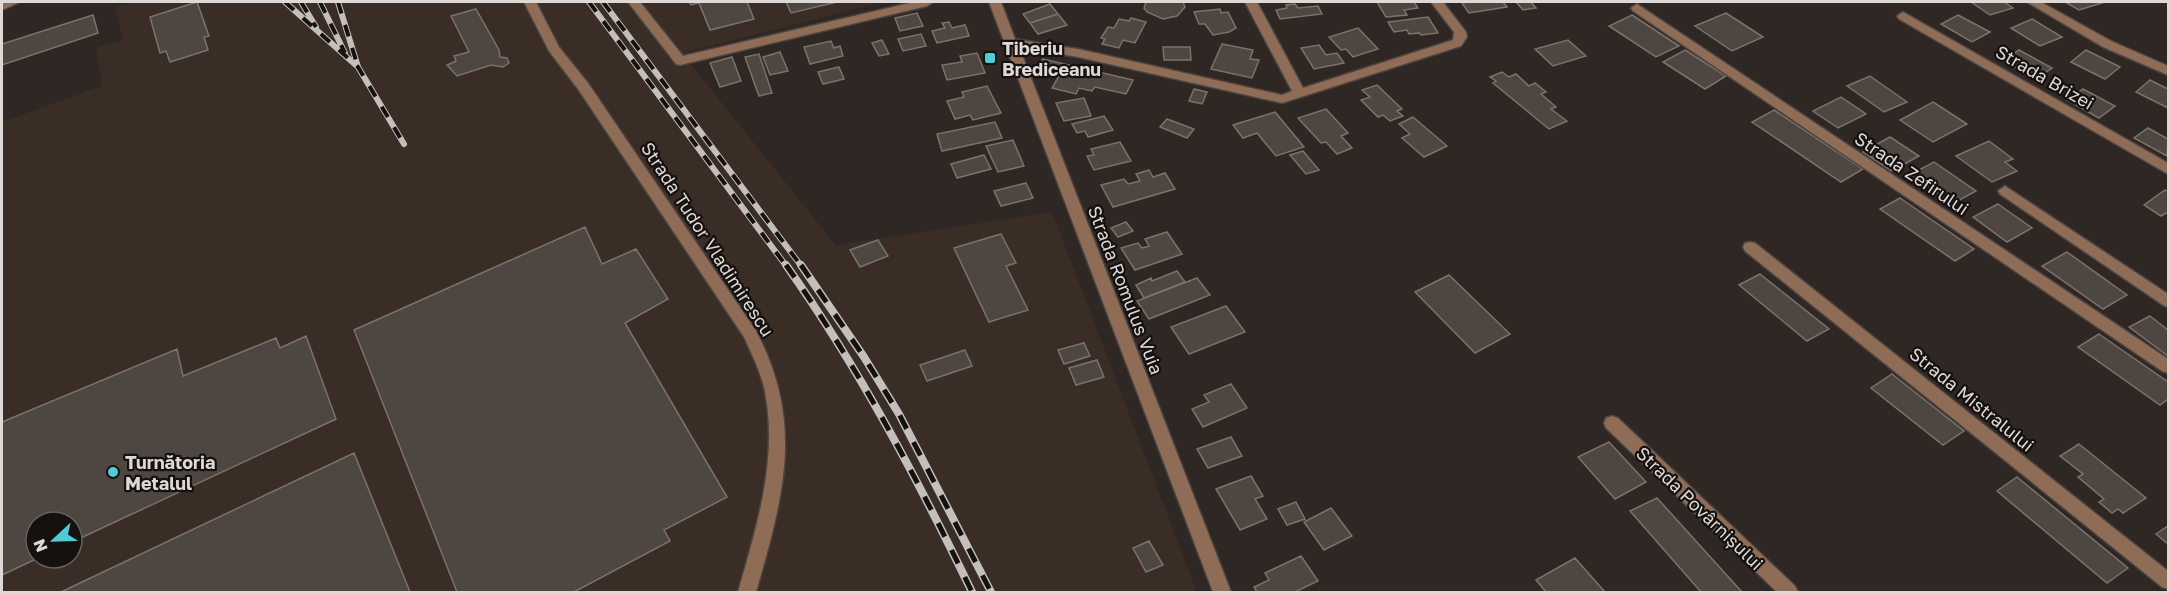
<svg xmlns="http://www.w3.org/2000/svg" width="2170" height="594" viewBox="0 0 2170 594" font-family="'Golos Text',sans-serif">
  <rect width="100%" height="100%" fill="#2f2723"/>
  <path fill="#3a2d25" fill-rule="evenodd" d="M 133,2 L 883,2 L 682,53 L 836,245 L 1052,212 L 1197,592 L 2,592 L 2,122 L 102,86 L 96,48 L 123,40 L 115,7 ZM 36,522 L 72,522 L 72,558 L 36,558 Z"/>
  <path fill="#4e4641" stroke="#7b726c" stroke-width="1.5" d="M 197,2 L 209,36 L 204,37 L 208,50 L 170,62 L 166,51 L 160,53 L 150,17 Z
    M 689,2 L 747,2 L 754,19 L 710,30 L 699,3 L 691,5 Z
    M 786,2 L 837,2 L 791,13 Z
    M 1146,2 L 1183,2 L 1185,7 L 1177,16 L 1163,19 L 1147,12 L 1144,8 Z
    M 1377,2 L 1414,2 L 1418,8 L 1404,10 L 1407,15 L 1386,17 Z
    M 1470,2 L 1503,2 L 1507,7 L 1469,13 L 1462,3 Z
    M 1516,2 L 1531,2 L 1536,8 L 1523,10 Z
    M 1971,2 L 2004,2 L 2013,8 L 1990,15 Z
    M 2065,2 L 2105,2 L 2079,10 Z
    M 1050,4 L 1058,14 L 1030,23 L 1023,14 Z
    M 1295,4 L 1298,8 L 1318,6 L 1322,14 L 1280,19 L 1276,10 L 1287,8 L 1286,5 Z
    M 476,9 L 499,50 L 500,57 L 507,58 L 509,63 L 503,67 L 491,65 L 457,76 L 447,65 L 456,61 L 454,56 L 469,52 L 451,16 Z
    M 1220,9 L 1221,13 L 1228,12 L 1236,28 L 1229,32 L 1213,35 L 1205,24 L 1199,24 L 1194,12 Z
    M 917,13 L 923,26 L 900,31 L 895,18 Z
    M 1726,13 L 1763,37 L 1732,51 L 1695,26 Z
    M 1058,14 L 1067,25 L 1038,34 L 1030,23 Z
    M 93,15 L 98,33 L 2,65 L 2,44 Z
    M 1632,15 L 1679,46 L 1656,57 L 1609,26 Z
    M 1958,15 L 1990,32 L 1972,42 L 1941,24 Z
    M 1428,17 L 1438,33 L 1421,35 L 1419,33 L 1409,34 L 1407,30 L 1394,32 L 1388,22 Z
    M 1131,18 L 1146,22 L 1135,43 L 1123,40 L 1119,48 L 1102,44 L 1105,39 L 1101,38 L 1108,27 L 1114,28 L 1119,19 L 1129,21 Z
    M 2032,19 L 2062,37 L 2040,46 L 2011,28 Z
    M 949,22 L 952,28 L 965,25 L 969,36 L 937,43 L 932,31 L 945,28 L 942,23 Z
    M 1358,28 L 1378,49 L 1353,57 L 1346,49 L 1341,50 L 1329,37 Z
    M 921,34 L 926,46 L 903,51 L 898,39 Z
    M 882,40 L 889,54 L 879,56 L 872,43 Z
    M 1568,40 L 1586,56 L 1553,66 L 1535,49 Z
    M 831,41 L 834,48 L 840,46 L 843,56 L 810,64 L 804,47 Z
    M 1222,44 L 1253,50 L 1250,59 L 1259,60 L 1252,78 L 1211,69 Z
    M 1319,45 L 1326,55 L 1337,53 L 1344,63 L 1314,69 L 1301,48 Z
    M 1163,47 L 1190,47 L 1191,60 L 1164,60 Z
    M 1685,50 L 1726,76 L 1705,89 L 1663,62 Z
    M 2019,50 L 2052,68 L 2036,79 L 2003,61 Z
    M 2086,50 L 2120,67 L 2105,79 L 2071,62 Z
    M 780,52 L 788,71 L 770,75 L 763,57 Z
    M 977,53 L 985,73 L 947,80 L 942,65 L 962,62 L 960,56 Z
    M 759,54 L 772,93 L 759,96 L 745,57 Z
    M 732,57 L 741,81 L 720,87 L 710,63 Z
    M 1043,59 L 1133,80 L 1126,94 L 1095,87 L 1092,91 L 1079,88 L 1076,94 L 1052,88 L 1059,76 L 1035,71 Z
    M 839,67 L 844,79 L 823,84 L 818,72 Z
    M 1502,72 L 1509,77 L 1516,74 L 1529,86 L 1535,83 L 1546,92 L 1541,94 L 1556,107 L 1551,109 L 1567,121 L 1549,129 L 1493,83 L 1496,81 L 1490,77 Z
    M 1870,76 L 1907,102 L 1884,112 L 1847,86 Z
    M 2150,80 L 2168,89 L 2168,108 L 2136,92 Z
    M 1377,85 L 1402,109 L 1397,111 L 1403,116 L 1390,121 L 1383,115 L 1378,117 L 1361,100 L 1370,97 L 1362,90 Z
    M 987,86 L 1001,113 L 973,120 L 970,115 L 955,119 L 947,101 L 964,97 L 962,92 Z
    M 1194,89 L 1207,92 L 1202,104 L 1189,101 Z
    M 2083,89 L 2115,106 L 2099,118 L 2067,100 Z
    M 1841,97 L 1866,114 L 1838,128 L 1813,111 Z
    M 1084,98 L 1091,116 L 1064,121 L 1056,103 Z
    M 1933,102 L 1967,124 L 1933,142 L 1900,120 Z
    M 1326,109 L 1348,133 L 1341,136 L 1352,148 L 1337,154 L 1326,142 L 1321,143 L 1298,118 Z
    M 1774,110 L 1863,169 L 1841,182 L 1752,122 Z
    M 1275,112 L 1304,147 L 1276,156 L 1257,133 L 1243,138 L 1233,125 Z
    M 1104,116 L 1113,130 L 1088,137 L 1085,131 L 1077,133 L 1072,124 Z
    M 1413,117 L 1447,146 L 1424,157 L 1402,138 L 1410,134 L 1399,124 Z
    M 1167,119 L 1194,129 L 1187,138 L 1160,127 Z
    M 995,122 L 1002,138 L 942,151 L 937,134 Z
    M 2148,128 L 2168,139 L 2167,156 L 2134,138 Z
    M 1890,137 L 1919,156 L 1892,171 L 1863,152 Z
    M 1013,140 L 1024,166 L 998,172 L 986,146 Z
    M 1989,141 L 2013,159 L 2005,162 L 2017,171 L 1992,182 L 1956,156 Z
    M 1120,142 L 1131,161 L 1094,170 L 1087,156 L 1094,155 L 1091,149 Z
    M 1303,151 L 1319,170 L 1306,174 L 1290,155 Z
    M 984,155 L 991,169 L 957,178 L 951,164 Z
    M 1934,162 L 1976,191 L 1952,204 L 1911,174 Z
    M 1149,170 L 1153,177 L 1165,173 L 1175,189 L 1113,207 L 1101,185 L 1124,179 L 1128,184 L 1140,181 L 1136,174 Z
    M 1026,183 L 1033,198 L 1001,206 L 994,191 Z
    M 2165,190 L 2168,192 L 2168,212 L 2161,216 L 2144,205 Z
    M 1900,198 L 1974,249 L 1955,261 L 1880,209 Z
    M 1998,204 L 2032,228 L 2007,242 L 1973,217 Z
    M 1126,222 L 1133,231 L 1118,237 L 1111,228 Z
    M 585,227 L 602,264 L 636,249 L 668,299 L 625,323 L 727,497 L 664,530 L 670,541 L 574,592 L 457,592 L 354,330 Z
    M 1167,232 L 1182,254 L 1135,270 L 1121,248 L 1138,243 L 1142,248 L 1149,246 L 1145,239 Z
    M 1001,234 L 1016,263 L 1006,266 L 1028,310 L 989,322 L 954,248 Z
    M 878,240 L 888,256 L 860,267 L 850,250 Z
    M 2067,252 L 2127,295 L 2103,309 L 2042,266 Z
    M 1177,271 L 1185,282 L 1144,298 L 1136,285 L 1151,278 L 1152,281 Z
    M 1760,274 L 1829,329 L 1807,341 L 1739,285 Z
    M 1449,275 L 1510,334 L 1475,353 L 1415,292 Z
    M 1197,278 L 1210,295 L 1149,319 L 1137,301 Z
    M 1226,306 L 1245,332 L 1189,354 L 1171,327 Z
    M 2150,316 L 2168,330 L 2168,356 L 2129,327 Z
    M 2099,334 L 2168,382 L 2168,399 L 2160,405 L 2078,347 Z
    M 306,336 L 336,419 L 72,542 L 72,522 L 36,522 L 36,558 L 38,558 L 2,575 L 2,422 L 177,349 L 183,376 L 276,338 L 280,348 Z
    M 1084,343 L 1090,356 L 1064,364 L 1058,350 Z
    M 965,350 L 972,366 L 927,381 L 920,365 Z
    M 1097,360 L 1104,377 L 1076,385 L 1069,368 Z
    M 1892,374 L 1964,431 L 1943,445 L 1871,388 Z
    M 1231,384 L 1247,408 L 1203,427 L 1192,409 L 1209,402 L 1204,395 Z
    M 1231,437 L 1242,456 L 1208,468 L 1197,449 Z
    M 1609,442 L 1646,482 L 1615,499 L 1578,457 Z
    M 2079,444 L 2146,498 L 2123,513 L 2118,509 L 2112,513 L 2099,502 L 2104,499 L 2078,477 L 2083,474 L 2060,456 Z
    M 354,453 L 410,592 L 61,592 Z
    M 1251,476 L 1263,496 L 1255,499 L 1267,519 L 1240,530 L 1216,489 Z
    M 2017,477 L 2128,568 L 2107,583 L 1997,491 Z
    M 1657,498 L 1742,592 L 1701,592 L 1630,511 Z
    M 1296,502 L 1305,519 L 1287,525 L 1278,509 Z
    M 1331,508 L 1352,536 L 1324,550 L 1304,522 Z
    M 2168,526 L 2168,544 L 2156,534 Z
    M 1149,541 L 1163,565 L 1146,572 L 1133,548 Z
    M 1301,556 L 1318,581 L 1295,592 L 1257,592 L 1254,587 L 1269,580 L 1265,573 Z
    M 1575,558 L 1605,592 L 1546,592 L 1536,580 Z"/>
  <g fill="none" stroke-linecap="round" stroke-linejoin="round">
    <g stroke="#4b4340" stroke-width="3">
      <path id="minor" d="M 2,2 L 20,2 L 2,10 Z
        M 524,2 L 536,2 L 559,47 L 588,83 L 756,331 C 805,423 783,498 756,592 L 738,592 C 756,529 777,463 766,398 C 763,376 753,357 744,337 L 578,89 L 549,51 Z
        M 628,2 L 640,2 L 683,56 L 914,2 L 933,2 L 927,6 L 680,65 L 676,64 Z
        M 989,2 L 1001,2 L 1015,39 L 1078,49 L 1282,95 L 1292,91 L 1245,2 L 1257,2 L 1303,88 L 1453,40 L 1454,32 L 1431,2 L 1443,2 L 1466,32 L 1467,37 L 1461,46 L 1282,103 L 1078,57 L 1019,47 L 1231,592 L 1213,592 Z
        M 2027,2 L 2041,2 L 2111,41 L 2168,66 L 2168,75 L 2103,47 Z
        M 1637,4 L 2168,359 L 2168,373 L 2162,371 L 1633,11 L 1631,8 Z
        M 1903,12 L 2168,163 L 2168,174 L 1899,19 L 1897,16 Z
        M 2005,186 L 2168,294 L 2168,307 L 2163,305 L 2000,194 L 1998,191 Z
        M 1750,242 L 1755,243 L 2168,571 L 2168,589 L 2162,587 L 1745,251 L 1743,247 L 1745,243 Z
        M 1612,416 L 1618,418 L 1795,586 L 1798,592 L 1777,592 L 1606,428 L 1604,423 L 1606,418 Z"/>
    </g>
    <use href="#minor" fill="#8f6c56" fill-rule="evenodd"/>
    <g stroke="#c4bfbb" stroke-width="6">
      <path id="rail-far1" d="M 285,2 L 358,67 L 404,144
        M 301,2 L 316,27
        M 320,2 L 345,53
        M 338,2 L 358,67
        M 589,2 L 787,267
        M 603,2 L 802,267"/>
    </g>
    <g stroke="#c4bfbb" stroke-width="8">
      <path id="rail" d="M 786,265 C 859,368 917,478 972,592
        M 801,265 L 864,357 L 899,414 L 991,592"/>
    </g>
    <use href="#rail-far1" stroke="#15110f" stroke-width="4" stroke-dasharray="12" stroke-linecap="butt"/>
    <use href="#rail" stroke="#15110f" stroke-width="5" stroke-dasharray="15" stroke-linecap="butt"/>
  </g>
  <g fill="#52cbd7" stroke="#15110f" stroke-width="2">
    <rect x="984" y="52" width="12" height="12" rx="3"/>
    <circle cx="113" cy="472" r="6"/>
  </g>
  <g text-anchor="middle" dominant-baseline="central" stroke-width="4.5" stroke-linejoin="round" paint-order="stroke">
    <g font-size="18" font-weight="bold" fill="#ded9d6" stroke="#15110f" text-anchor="start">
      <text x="1002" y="48">Tiberiu<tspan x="1002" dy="21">Brediceanu</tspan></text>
      <text x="125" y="462">Turnătoria<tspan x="125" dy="21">Metalul</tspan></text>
    </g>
    <g font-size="18" fill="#ded9d6" stroke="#15110f">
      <text transform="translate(2045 77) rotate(30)">Strada Brizei</text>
      <text transform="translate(1912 173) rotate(34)">Strada Zefirului</text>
      <text transform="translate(708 239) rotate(57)">Strada Tudor Vladimirescu</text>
      <text transform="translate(1126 290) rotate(69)">Strada Romulus Vuia</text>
      <text transform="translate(1972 399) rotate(39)">Strada Mistralului</text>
      <text transform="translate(1700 508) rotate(44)">Strada Povârnișului</text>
    </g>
  </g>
  <rect width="2170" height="594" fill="none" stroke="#ded9d6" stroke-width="6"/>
  <g transform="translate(54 540) rotate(248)"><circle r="28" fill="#15110f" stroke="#65615f" stroke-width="1.5"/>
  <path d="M0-4.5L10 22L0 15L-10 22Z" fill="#52cbd7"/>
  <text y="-9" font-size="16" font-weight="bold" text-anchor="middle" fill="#ded9d6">N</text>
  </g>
</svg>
